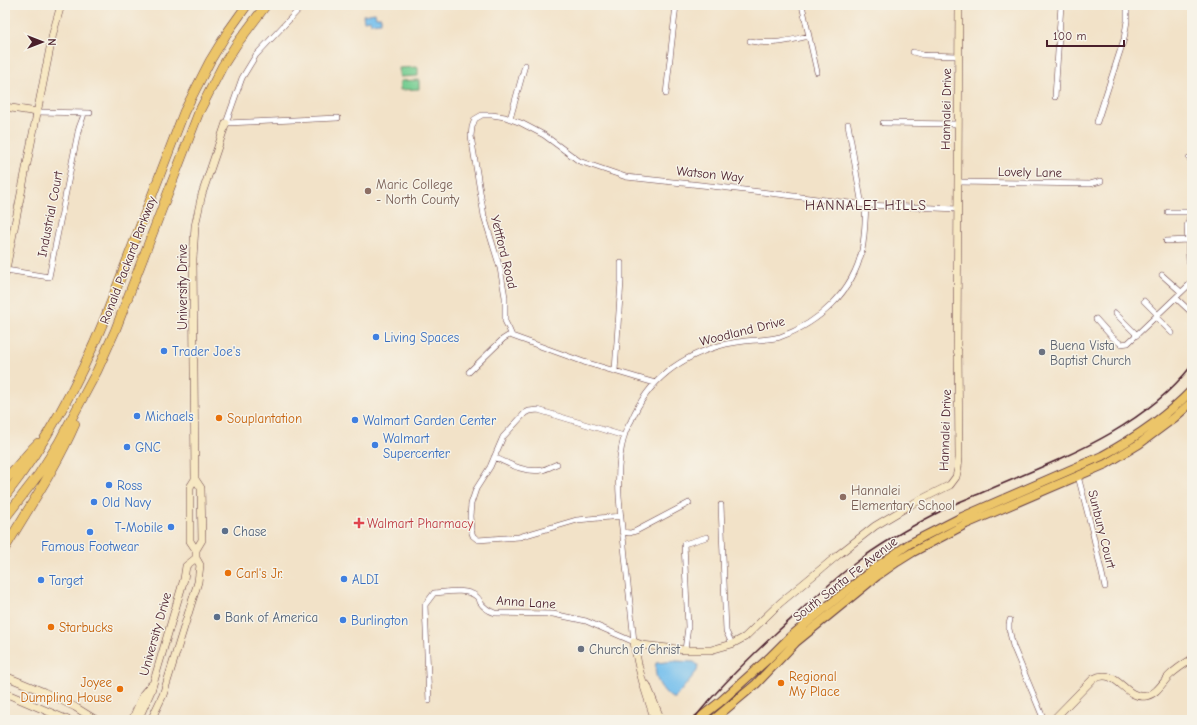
<svg xmlns="http://www.w3.org/2000/svg" width="1197" height="725" viewBox="0 0 1197 725" font-family="'Comic Neue',sans-serif">
  <rect width="100%" height="100%" fill="#f7f3e8"/>
  <filter id="ink" filterUnits="userSpaceOnUse"><feTurbulence type="fractalNoise" baseFrequency=".025" numOctaves="2"/><feDisplacementMap in="SourceGraphic" scale="8" xChannelSelector="R" yChannelSelector="G"/><feConvolveMatrix kernelMatrix="1 2 1 2 8 2 1 2 1" color-interpolation-filters="sRGB"/></filter>
  <filter id="wash" filterUnits="userSpaceOnUse"><feTurbulence type="fractalNoise" baseFrequency=".012" numOctaves="4" result="noise"/><feDisplacementMap in="SourceGraphic" scale="16" xChannelSelector="R" yChannelSelector="G"/><feGaussianBlur stdDeviation="0.9" result="paint"/><feColorMatrix in="noise" values="0 0 0 0 0 0 0 0 0 0 0 0 0 0 0 0 0 1.4 0 .05"/><feComposite in="paint" operator="in"/></filter>
  <g filter="url(#wash)">
    <rect width="100%" height="100%" fill="#f2e2c8"/>
    <path fill="#77ce93" stroke="#60765f" d="M 418,67 L 418,76 L 400,77 L 399,68 Z
      M 419,80 L 419,89 L 400,90 L 400,81 Z"/>
    <path fill="#74bfed" stroke="#5f6f8c" d="M 375,13 L 376,17 L 381,17 L 381,22 L 371,23 L 370,20 L 364,21 L 363,15 Z
      M 676,661 L 694,662 L 698,665 L 697,671 L 675,698 L 672,698 C 661,690 653,677 656,663 Z"/>
  </g>
  <g filter="url(#ink)">
    <g fill="none" stroke-linecap="round" stroke-linejoin="round">
      <g stroke="#633c43" stroke-width="6">
        <path id="street" d="M 303,5 L 256,55 L 242,78 L 226,123 L 338,118
          M 802,5 L 817,72
          M 750,41 C 772,45 788,41 809,36
          M 913,52 L 923,55 L 959,56
          M 666,94 L 676,5
          M 1055,97 L 1061,5
          M 37,112 L 90,113
          M 510,119 L 525,65
          M 1097,122 L 1124,39 L 1127,21 L 1127,5
          M 883,123 L 958,124
          M 1189,158 L 1192,158
          M 958,182 L 1090,184 L 1101,181
          M 1168,212 L 1192,212
          M 1192,213 L 1190,216 L 1187,226 L 1189,261 L 1192,266
          M 1166,241 L 1188,240
          M 6,270 L 49,277 L 78,132 C 79,125 83,120 84,113
          M 1162,275 L 1181,292
          M 1176,298 L 1192,313
          M 1144,301 L 1158,315
          M 1115,313 L 1137,335
          M 1156,317 L 1172,333
          M 1096,319 L 1112,337 L 1121,344 L 1128,343 L 1192,282
          M 615,371 L 621,281 L 621,263
          M 469,372 L 503,339 L 511,334
          M 655,383 L 584,362 L 512,336 L 509,329 L 505,321 L 505,297 L 500,268 L 484,216 L 471,136 L 472,127 L 475,119 L 482,115 L 492,115 L 505,117 L 521,123 L 544,135 L 579,161 L 626,177 L 720,187 L 866,205 L 958,209
          M 494,457 C 509,464 525,473 542,470 C 547,469 552,466 557,464
          M 1078,476 L 1092,530 L 1105,587
          M 721,505 L 726,631 L 732,644
          M 621,516 L 577,520 L 519,537 L 478,540 L 473,536 L 471,530 L 470,516 L 471,504 L 476,489 L 490,467 L 503,437 L 525,413 L 529,411 L 538,410 L 624,436
          M 622,532 L 630,533 L 636,531 L 689,503
          M 1010,620 L 1009,624 L 1009,629 L 1013,646 L 1044,720
          M 685,650 L 688,627 L 684,544 L 707,537
          M 429,701 L 425,605 L 434,593 C 446,592 468,588 477,597 C 478,598 480,601 480,602 C 484,608 489,611 495,613 L 553,614 L 586,621 L 634,642 C 631,610 627,578 624,546 C 620,510 614,472 624,437 C 625,432 628,426 631,421 C 649,378 682,355 726,344 C 737,342 748,340 759,340 C 766,339 773,339 780,337 C 819,323 853,292 862,250 C 865,235 865,220 866,205 L 861,200 L 848,124"/>
      </g>
      <g stroke="#633c43" stroke-width="8">
        <path id="secondary" d="M 5,107 L 37,112
          M 5,274 L 53,33 L 61,5
          M 196,550 L 190,541 L 190,487 L 195,479 L 193,259 L 195,226 L 202,194 L 226,123
          M 5,676 L 44,692 L 75,707 L 96,720
          M 647,685 L 661,720
          M 5,693 L 68,720
          M 132,720 L 144,693 L 151,685
          M 138,720 L 151,691 L 184,579 L 186,566 L 196,558
          M 151,720 L 163,695 L 198,582 L 200,565 L 196,558 L 196,550 L 202,540 L 201,488 L 195,479
          M 655,720 C 646,694 638,670 634,642 L 642,645 L 685,650 L 711,650 L 732,644 L 745,637 L 780,603 L 838,555 L 875,526 L 912,504 L 950,485 L 956,477 L 958,468 L 959,458 L 958,351 L 957,351 L 959,5
          M 1053,720 L 1093,679 C 1118,666 1124,700 1146,696 C 1157,694 1162,683 1169,676 C 1176,669 1184,664 1192,659"/>
      </g>
      <g stroke="#633c43" stroke-width="10">
        <path id="primary" d="M 697,720 L 720,702 L 769,658 L 791,636 L 814,617 L 872,570 L 909,544 L 962,517 L 1102,456 C 1135,438 1166,417 1192,390
          M 713,720 L 756,684 L 796,642 L 877,576 L 897,562 L 913,552 L 966,524 L 1106,464 L 1139,444 L 1174,418 L 1192,402"/>
      </g>
      <g stroke="#633c43" stroke-width="10">
        <path id="highway" d="M 5,480 L 32,449 L 38,443
          M 5,496 C 47,442 79,382 105,318 L 184,112 L 210,61 L 227,33 L 247,5
          M 5,518 L 39,474 L 58,444 L 97,371 L 115,331 L 199,112 L 222,67 L 236,45 L 266,5
          M 5,548 C 29,507 56,468 75,424"/>
      </g>
      <use href="#street" stroke="#fff" stroke-width="5"/>
      <use href="#secondary" stroke="#f7e8c3" stroke-width="7"/>
      <use href="#primary" stroke="#ecc569" stroke-width="8"/>
      <use href="#highway" stroke="#ecc569" stroke-width="9"/>
      <path stroke="#4a1f2b" stroke-width="1.5" d="M 693,720 C 718,688 747,660 777,632 C 802,609 827,585 854,564 C 880,544 910,527 939,512 C 952,504 967,499 981,493 C 1056,460 1140,432 1192,365"/>
    </g>
  </g>
  <g fill="#8d6e63" stroke="#f7f3e8" stroke-width="1.5">
    <circle cx="368" cy="191" r="4"/>
    <circle cx="843" cy="497" r="4"/>
  </g>
  <g fill="#3f7fe0" stroke="#f7f3e8" stroke-width="1.5">
    <circle cx="376" cy="337" r="4"/>
    <circle cx="164" cy="351" r="4"/>
    <circle cx="137" cy="416" r="4"/>
    <circle cx="355" cy="420" r="4"/>
    <circle cx="375" cy="445" r="4"/>
    <circle cx="127" cy="447" r="4"/>
    <circle cx="109" cy="485" r="4"/>
    <circle cx="94" cy="502" r="4"/>
    <circle cx="171" cy="527" r="4"/>
    <circle cx="90" cy="532" r="4"/>
    <circle cx="344" cy="579" r="4"/>
    <circle cx="41" cy="580" r="4"/>
    <circle cx="343" cy="620" r="4"/>
  </g>
  <g fill="#6b7280" stroke="#f7f3e8" stroke-width="1.5">
    <circle cx="1042" cy="352" r="4"/>
    <circle cx="581" cy="649" r="4"/>
  </g>
  <g fill="#e8710a" stroke="#f7f3e8" stroke-width="1.5">
    <circle cx="219" cy="418" r="4"/>
    <circle cx="228" cy="573" r="4"/>
    <circle cx="51" cy="627" r="4"/>
    <circle cx="781" cy="683" r="4"/>
    <circle cx="120" cy="689" r="4"/>
  </g>
  <path fill="#e0444e" stroke="#f7f3e8" stroke-width="1.5" d="M357 517h4v4h4v4h-4v4h-4v-4h-4v-4h4z"/>
  <g fill="#5c6f8a" stroke="#f7f3e8" stroke-width="1.5">
    <circle cx="225" cy="531" r="4"/>
    <circle cx="217" cy="617" r="4"/>
  </g>
  <g text-anchor="middle" dominant-baseline="central" stroke-width="3" stroke-linejoin="round" paint-order="stroke">
    <g font-size="13" fill="#4a1f2b" stroke="#f7f3e8">
      <text transform="translate(946 109) rotate(-89)">Hannalei Drive</text>
      <text transform="translate(1030 172) rotate(1)">Lovely Lane</text>
      <text transform="translate(710 174) rotate(6)">Watson Way</text>
      <text transform="translate(50 214) rotate(-79)">Industrial Court</text>
      <text transform="translate(504 252) rotate(76)">Yettford Road</text>
      <text transform="translate(128 260) rotate(-69)">Ronald Packard Parkway</text>
      <text transform="translate(182 287) rotate(-90)">University Drive</text>
      <text transform="translate(742 331) rotate(-14)">Woodland Drive</text>
      <text transform="translate(945 430) rotate(-88)">Hannalei Drive</text>
      <text transform="translate(1102 529) rotate(76)">Sunbury Court</text>
      <text transform="translate(845 579) rotate(-38)">South Santa Fe Avenue</text>
      <text transform="translate(526 602) rotate(4)">Anna Lane</text>
      <text transform="translate(155 634) rotate(-74)">University Drive</text>
    </g>
    <g font-size="13" fill="#785e54" stroke="#f7f3e8" text-anchor="start">
      <text x="376" y="184">Maric College<tspan x="376" dy="15">- North County</tspan></text>
      <text x="851" y="490">Hannalei<tspan x="851" dy="15">Elementary School</tspan></text>
    </g>
    <g font-size="13" fill="#366cbe" stroke="#f7f3e8" text-anchor="start">
      <text x="384" y="337">Living Spaces</text>
      <text x="172" y="351">Trader Joe's</text>
      <text x="145" y="416">Michaels</text>
      <text x="363" y="420">Walmart Garden Center</text>
      <text x="383" y="438">Walmart<tspan x="383" dy="15">Supercenter</tspan></text>
      <text x="135" y="447">GNC</text>
      <text x="117" y="485">Ross</text>
      <text x="102" y="502">Old Navy</text>
      <text x="163" y="527" text-anchor="end">T-Mobile</text>
      <text x="90" y="546" text-anchor="middle">Famous Footwear</text>
      <text x="352" y="579">ALDI</text>
      <text x="49" y="580">Target</text>
      <text x="351" y="620">Burlington</text>
    </g>
    <g font-size="13" fill="#5b616d" stroke="#f7f3e8" text-anchor="start">
      <text x="1050" y="345">Buena Vista<tspan x="1050" dy="15">Baptist Church</tspan></text>
      <text x="589" y="649">Church of Christ</text>
    </g>
    <g font-size="13" fill="#c56008" stroke="#f7f3e8" text-anchor="start">
      <text x="227" y="418">Souplantation</text>
      <text x="236" y="573">Carl's Jr.</text>
      <text x="59" y="627">Starbucks</text>
      <text x="789" y="676">Regional<tspan x="789" dy="15">My Place</tspan></text>
      <text x="112" y="682" text-anchor="end">Joyee<tspan x="112" dy="15">Dumpling House</tspan></text>
    </g>
    <g font-size="13" fill="#be3a42" stroke="#f7f3e8" text-anchor="start">
      <text x="367" y="523">Walmart Pharmacy</text>
    </g>
    <g font-size="13" fill="#4e5e75" stroke="#f7f3e8" text-anchor="start">
      <text x="233" y="531">Chase</text>
      <text x="225" y="617">Bank of America</text>
    </g>
    <g font-size="14" letter-spacing="1" fill="#4a1f2b" stroke="#f7f3e8">
      <text x="866" y="205">HANNALEI HILLS</text>
    </g>
  </g>
  <rect width="1197" height="725" fill="none" stroke="#f7f3e8" stroke-width="20"/>
  <g transform="translate(42 42) rotate(90)" stroke="#f7f3e8" stroke-width="3" paint-order="stroke">
  <path d="M0-3L7 15L0 10L-7 15Z" fill="#4a1f2b"/>
  <text y="-6" font-size="11" font-weight="bold" text-anchor="middle" fill="#4a1f2b">N</text>
  </g>
  <path d="M1047 40v6h77v-6" fill="none" stroke="#4a1f2b" stroke-width="2"/>
  <text x="1053" y="40" font-size="12" fill="#4a1f2b" stroke="#f7f3e8" stroke-width="3" paint-order="stroke">100 m</text>
</svg>
